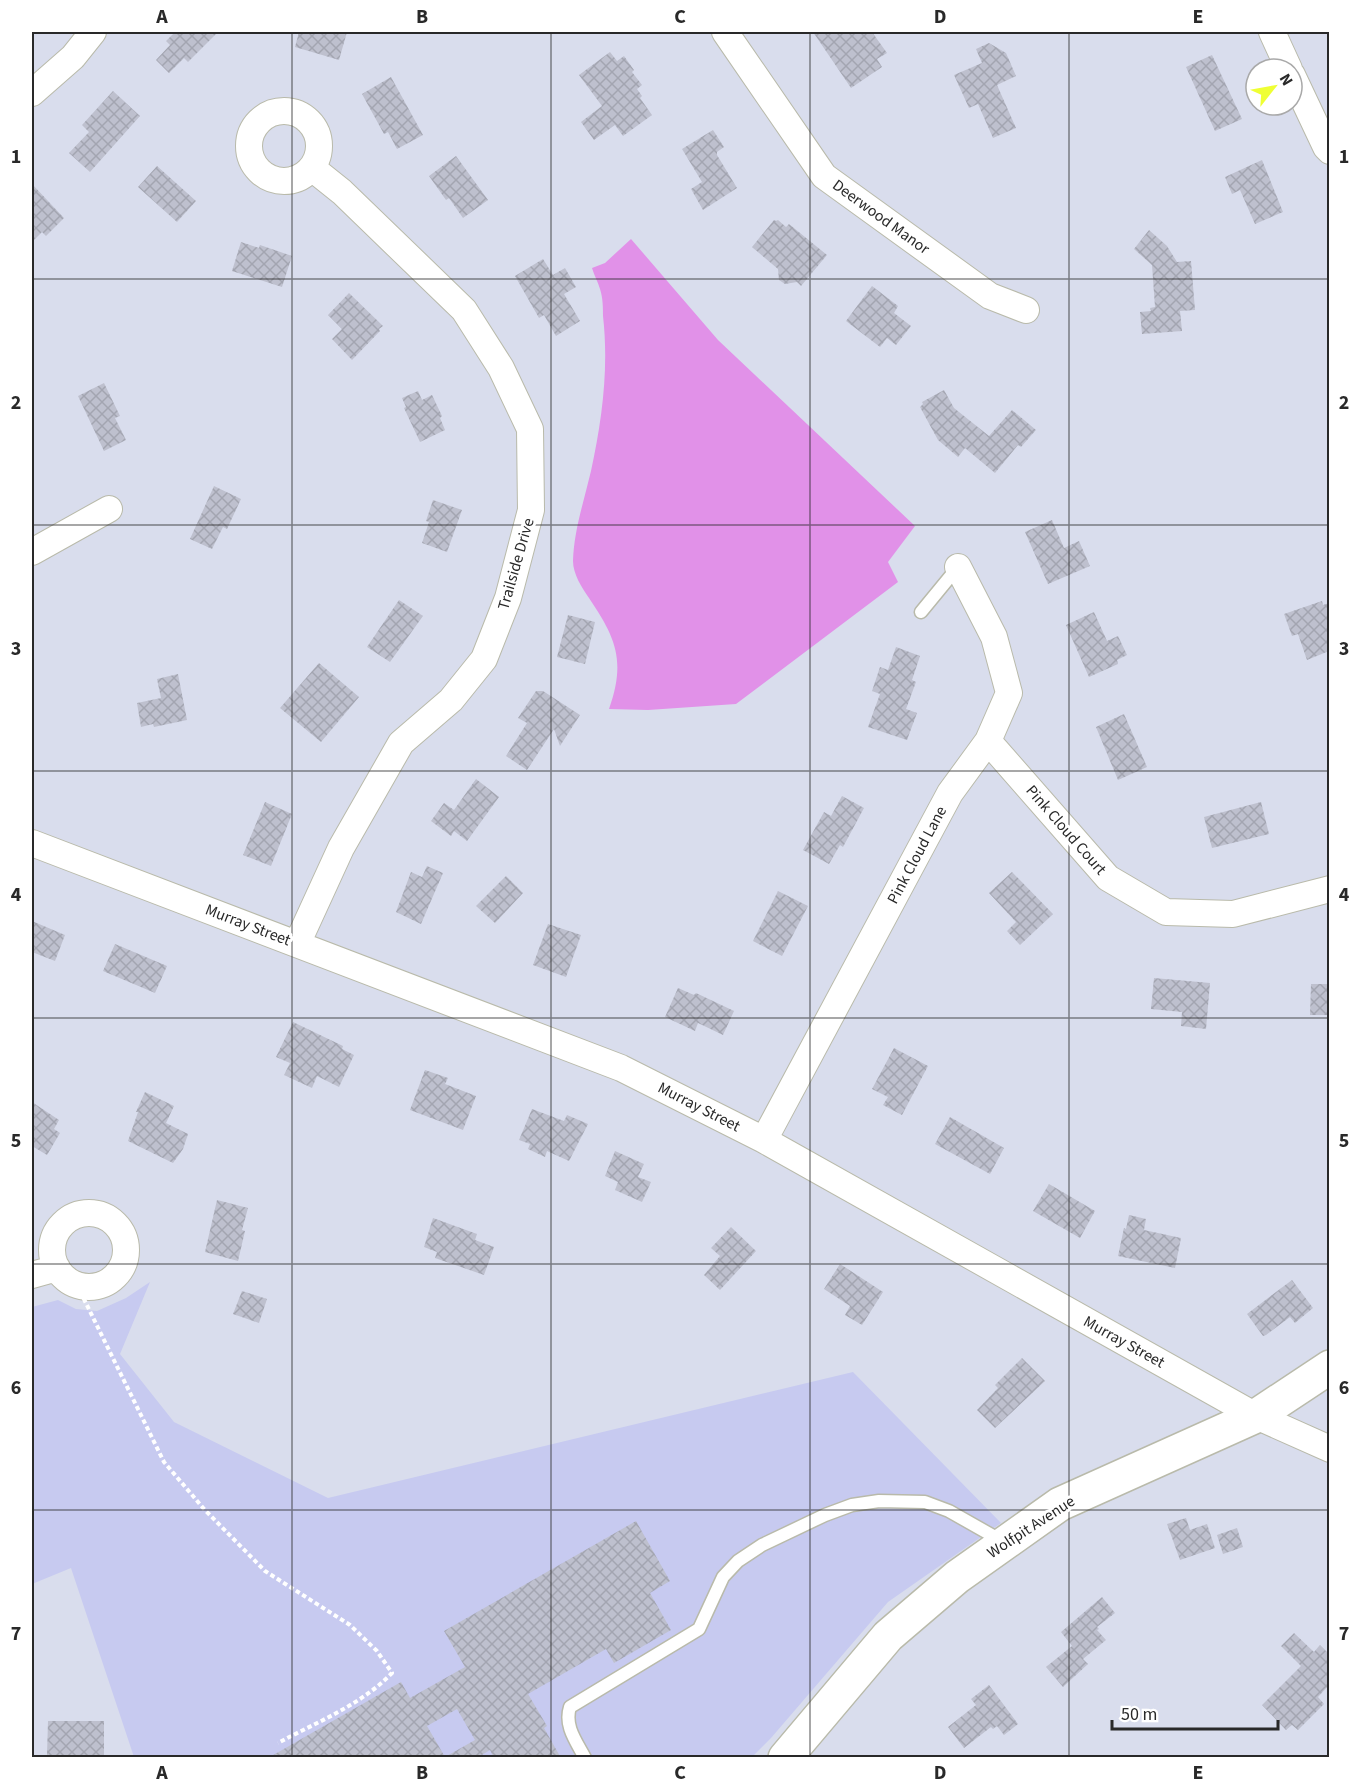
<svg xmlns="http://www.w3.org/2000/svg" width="1361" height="1789" viewBox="0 0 1361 1789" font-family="'Source Sans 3',sans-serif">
  <defs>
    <pattern id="building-cross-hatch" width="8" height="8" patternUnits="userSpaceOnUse" patternTransform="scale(1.5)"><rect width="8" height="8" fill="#bec0ce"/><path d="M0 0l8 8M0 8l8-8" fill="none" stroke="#a3a5b1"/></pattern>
  </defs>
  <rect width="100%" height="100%" fill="#d9dded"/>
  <path fill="#c7caf0" d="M 150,1282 L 120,1354 L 174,1422 L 328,1498 L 853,1372 L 1001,1523 L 888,1602 L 771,1738 L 752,1757 L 134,1757 L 71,1568 L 32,1584 L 32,1307 L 58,1300 L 76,1309 L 97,1311 L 126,1298 Z"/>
  <path fill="#e191e8" d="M 631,239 L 718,340 L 915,526 L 888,562 L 898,582 L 736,704 L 648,710 L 609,709 C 626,661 616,638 589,598 C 582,588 573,574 573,561 C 574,530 584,501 591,471 C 602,421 609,368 603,316 C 603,308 603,298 600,289 C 598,282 594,275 592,268 L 605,263 Z"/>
  <path fill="url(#building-cross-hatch)" fill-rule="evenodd" d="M 175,32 L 218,32 L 188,62 L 184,58 L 169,73 L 156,60 L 170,45 L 166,41 Z
    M 299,32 L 347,32 L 339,60 L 295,47 Z
    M 813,32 L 872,32 L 887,53 L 877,59 L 882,67 L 851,88 Z
    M 989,43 L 1006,53 L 1016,76 L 997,85 L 1016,128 L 993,138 L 978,104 L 969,108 L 954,75 L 982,63 L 976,49 Z
    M 610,52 L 617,61 L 624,56 L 634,70 L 632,72 L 642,85 L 637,89 L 642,96 L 640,98 L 652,115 L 623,136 L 615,125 L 594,140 L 581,122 L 602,106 L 579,75 Z
    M 1212,55 L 1242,119 L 1215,131 L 1186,67 Z
    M 391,77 L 423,135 L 397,149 L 388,132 L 384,134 L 362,94 Z
    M 113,91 L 140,116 L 90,172 L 69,153 L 89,132 L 82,125 Z
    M 713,130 L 724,147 L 717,152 L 717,155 L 737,188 L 703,210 L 691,189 L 702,182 L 682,149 Z
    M 456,156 L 488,200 L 463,218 L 449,198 L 446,200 L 429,176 Z
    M 1262,160 L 1283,212 L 1255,224 L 1240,190 L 1232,194 L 1225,177 Z
    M 157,166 L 196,201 L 177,222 L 138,187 Z
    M 32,184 L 64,218 L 46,236 L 42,232 L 32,242 Z
    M 774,220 L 776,221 L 778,220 L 786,227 L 789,224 L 827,255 L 801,286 L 797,282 L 785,284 L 779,280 L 778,269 L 752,247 Z
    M 1149,230 L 1167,246 L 1177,262 L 1191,261 L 1195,310 L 1180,311 L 1182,331 L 1142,334 L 1140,312 L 1151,311 L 1150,308 L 1155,307 L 1152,265 L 1134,249 Z
    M 241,242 L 259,248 L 260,245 L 292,256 L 282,287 L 232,271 Z
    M 543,259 L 553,275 L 565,268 L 576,287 L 564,294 L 580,321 L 556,336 L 544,315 L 539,318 L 515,276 Z
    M 872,286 L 898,306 L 894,313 L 911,326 L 896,345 L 887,338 L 880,347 L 846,321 Z
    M 349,293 L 383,326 L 379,329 L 380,331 L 352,360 L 332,339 L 342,329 L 328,315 Z
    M 104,383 L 120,416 L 115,418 L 126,440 L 104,451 L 78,396 Z
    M 944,390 L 954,408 L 989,436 L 1012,410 L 1036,430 L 1021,447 L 1018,445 L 995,473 L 965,448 L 958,457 L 938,440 L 920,407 L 923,404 L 922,402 Z
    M 418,391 L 422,400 L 432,395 L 442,416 L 440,418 L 445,430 L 420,442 L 404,408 L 406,407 L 402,398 Z
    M 214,486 L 241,499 L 227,529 L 223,527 L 212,549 L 190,539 Z
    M 433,500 L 462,510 L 447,552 L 422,543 L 429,522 L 426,521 Z
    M 1052,520 L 1064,548 L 1079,541 L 1090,566 L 1048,584 L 1025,532 Z
    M 399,600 L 423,616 L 390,662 L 367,647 Z
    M 1322,601 L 1323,605 L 1329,603 L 1329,651 L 1307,660 L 1298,634 L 1292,636 L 1284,614 Z
    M 1094,612 L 1107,641 L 1118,636 L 1127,655 L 1117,660 L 1118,664 L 1089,677 L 1066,625 Z
    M 568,615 L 595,622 L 585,664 L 557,657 Z
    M 896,647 L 920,656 L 912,680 L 916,682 L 906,709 L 917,713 L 907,740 L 868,727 L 880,694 L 872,691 L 880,667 L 888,670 Z
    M 319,663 L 359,697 L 321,742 L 280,708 Z
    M 178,674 L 187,720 L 154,727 L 153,724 L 141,727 L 137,703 L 161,698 L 157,679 Z
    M 536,691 L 543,691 L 580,715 L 560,746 L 554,729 L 527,770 L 506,756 L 527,723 L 518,718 Z
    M 1124,714 L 1147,767 L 1118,780 L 1096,727 Z
    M 476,779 L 499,797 L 467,841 L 454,831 L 451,836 L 431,821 L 444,803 L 454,810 Z
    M 842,796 L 864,808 L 843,847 L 840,845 L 829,864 L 803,850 L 824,812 L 831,816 Z
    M 265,802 L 292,814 L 271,866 L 243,855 Z
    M 1261,802 L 1269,834 L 1212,848 L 1204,817 Z
    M 427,866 L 443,873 L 421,924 L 396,912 L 411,872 L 422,877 Z
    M 1012,872 L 1053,914 L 1020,945 L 1007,931 L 1016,922 L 989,893 Z
    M 506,876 L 523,893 L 495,923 L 476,906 Z
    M 778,891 L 808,906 L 782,956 L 753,941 Z
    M 32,921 L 65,935 L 55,961 L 32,952 Z
    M 548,924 L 581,935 L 566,977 L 533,965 Z
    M 115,944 L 167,966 L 155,993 L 103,971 Z
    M 1154,978 L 1210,983 L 1206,1029 L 1181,1026 L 1182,1012 L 1151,1009 Z
    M 1311,984 L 1329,984 L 1329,1015 L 1310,1015 Z
    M 678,988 L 694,995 L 696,993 L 734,1011 L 723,1035 L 698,1023 L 695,1031 L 665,1017 Z
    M 293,1022 L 343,1046 L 342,1049 L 354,1055 L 339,1087 L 317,1076 L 312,1088 L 284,1075 L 290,1063 L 276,1057 Z
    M 894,1048 L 928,1066 L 902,1115 L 883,1105 L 888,1097 L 872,1089 Z
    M 425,1070 L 448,1078 L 445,1084 L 476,1096 L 463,1130 L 410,1110 Z
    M 145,1092 L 174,1106 L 166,1123 L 188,1134 L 183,1149 L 173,1163 L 128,1141 L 138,1112 L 136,1112 Z
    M 32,1102 L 59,1120 L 54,1129 L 60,1133 L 47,1155 L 32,1146 Z
    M 532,1109 L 564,1121 L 567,1115 L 588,1124 L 569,1161 L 547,1151 L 545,1157 L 528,1149 L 530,1144 L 519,1140 Z
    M 950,1117 L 1004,1148 L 990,1174 L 935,1144 Z
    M 615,1151 L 644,1164 L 638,1177 L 651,1182 L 642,1202 L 615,1190 L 618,1182 L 605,1176 Z
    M 1049,1184 L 1095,1211 L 1080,1238 L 1033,1211 Z
    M 217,1200 L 248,1208 L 242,1230 L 245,1231 L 238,1261 L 205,1252 Z
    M 1129,1215 L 1146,1219 L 1144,1230 L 1181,1238 L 1175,1268 L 1118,1256 L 1124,1228 L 1126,1229 Z
    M 433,1218 L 477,1234 L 475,1240 L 494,1247 L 484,1275 L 435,1258 L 437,1252 L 424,1247 Z
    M 731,1227 L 756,1251 L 720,1290 L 704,1275 L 720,1256 L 711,1248 Z
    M 840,1264 L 883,1292 L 862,1325 L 845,1315 L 850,1306 L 824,1289 Z
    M 1292,1280 L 1313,1308 L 1295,1323 L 1290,1317 L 1266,1335 L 1263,1336 L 1247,1314 Z
    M 242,1291 L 267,1299 L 259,1323 L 233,1314 Z
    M 1022,1358 L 1045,1381 L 995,1428 L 977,1410 L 998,1388 L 995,1385 Z
    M 1186,1518 L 1190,1530 L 1207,1524 L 1215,1548 L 1180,1560 L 1167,1524 Z
    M 636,1521 L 670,1581 L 650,1593 L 671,1630 L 614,1663 L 606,1649 L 528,1694 L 547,1726 L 544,1728 L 561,1758 L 494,1758 L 490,1750 L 477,1758 L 268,1758 L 401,1682 L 410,1698 L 465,1667 L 444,1631 ZM 457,1709 L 475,1740 L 445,1757 L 427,1726 Z
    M 1237,1528 L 1243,1547 L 1223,1554 L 1217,1535 Z
    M 1102,1597 L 1115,1613 L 1097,1627 L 1099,1629 L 1097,1630 L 1106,1640 L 1083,1659 L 1088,1664 L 1063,1687 L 1046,1667 L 1072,1646 L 1061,1632 Z
    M 1294,1633 L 1314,1652 L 1320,1645 L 1329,1654 L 1329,1685 L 1318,1697 L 1324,1704 L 1298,1730 L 1292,1725 L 1286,1730 L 1262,1705 L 1301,1666 L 1281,1646 Z
    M 989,1685 L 1018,1724 L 1004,1735 L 997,1726 L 993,1729 L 991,1727 L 964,1748 L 948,1727 L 976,1705 L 971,1699 Z
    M 48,1721 L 104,1721 L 104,1755 L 47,1755 Z"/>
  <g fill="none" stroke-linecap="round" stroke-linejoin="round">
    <g stroke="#b9baaa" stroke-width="15">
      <path id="lane" d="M 921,612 L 958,567
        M 585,1758 C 576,1741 564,1726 570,1707 L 699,1629 L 723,1577 L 738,1561 L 762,1545 L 825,1515 L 852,1505 L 879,1501 L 925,1502 L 949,1511 L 1002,1541"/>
    </g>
    <g stroke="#b9baaa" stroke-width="28">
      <path id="street" d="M 725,32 L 824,176 L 990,296 L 1026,310
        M 1272,32 L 1289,69
        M 1292,75 L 1326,147 L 1330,151
        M 32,93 L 73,57 L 93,32
        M249 146a35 35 0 1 1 70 0a35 35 0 1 1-70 0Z
        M 32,552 L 109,509
        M 988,741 L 1108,878 L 1166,912 L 1233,914 L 1330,889
        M 32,843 L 621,1068 L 764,1140 L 1256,1416 L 1330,1449
        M 297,944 L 341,848 L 401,743 L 451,700 L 484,659 L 508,598 L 531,510 L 530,429 L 501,368 L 464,310 L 342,192 L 312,168
        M 764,1140 L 950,793 L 988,741 L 1009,693 L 994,637 L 958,567
        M52 1250a37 37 0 1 1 74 0a37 37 0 1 1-74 0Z
        M 32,1275 L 57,1268"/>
    </g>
    <g stroke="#b9baaa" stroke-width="36">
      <path id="secondary" d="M 785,1758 L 888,1636 L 957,1577 L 1060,1504 L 1256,1416 L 1330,1367"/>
    </g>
    <path stroke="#fff" stroke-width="4" stroke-dasharray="4.5 3" stroke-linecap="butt" d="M 77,1285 L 164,1462 L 204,1509 L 265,1571 L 350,1625 L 377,1651 L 392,1673 C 361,1705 317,1722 278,1743"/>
    <use href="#lane" stroke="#fff" stroke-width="12"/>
    <use href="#street" stroke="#fff" stroke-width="26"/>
    <use href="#secondary" stroke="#fff" stroke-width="33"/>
  </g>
  <path fill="none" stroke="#292929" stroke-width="1.5" stroke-opacity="0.55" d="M 292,32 L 292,1758M 551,32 L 551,1758M 810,32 L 810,1758M 1069,32 L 1069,1758M 32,279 L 1330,279M 32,525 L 1330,525M 32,771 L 1330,771M 32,1018 L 1330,1018M 32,1264 L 1330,1264M 32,1510 L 1330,1510"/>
  <g text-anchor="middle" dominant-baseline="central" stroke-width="6" stroke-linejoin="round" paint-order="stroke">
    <g font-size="16" fill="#292929" stroke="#fff">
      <text transform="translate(881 217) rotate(36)">Deerwood Manor</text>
      <text transform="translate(516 564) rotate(-74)">Trailside Drive</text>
      <text transform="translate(1066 830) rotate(49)">Pink Cloud Court</text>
      <text transform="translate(917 855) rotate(-62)">Pink Cloud Lane</text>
      <text transform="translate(248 925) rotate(21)">Murray Street</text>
      <text transform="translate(699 1107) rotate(27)">Murray Street</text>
      <text transform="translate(1124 1342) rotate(29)">Murray Street</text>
      <text transform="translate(1031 1527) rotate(-33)">Wolfpit Avenue</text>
    </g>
  </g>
  <rect width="1361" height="1789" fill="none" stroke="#ffffff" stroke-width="66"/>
  <g transform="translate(1274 87) rotate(59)"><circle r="28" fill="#ffffff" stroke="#a9a9a9" stroke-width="1.5"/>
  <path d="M0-4.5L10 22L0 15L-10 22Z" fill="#efff34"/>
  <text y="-9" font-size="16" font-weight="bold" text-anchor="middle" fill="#292929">N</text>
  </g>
  <path d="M1112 1720v9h166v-9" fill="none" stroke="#292929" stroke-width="3"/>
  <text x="1121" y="1720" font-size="18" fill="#292929" stroke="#ffffff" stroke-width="4.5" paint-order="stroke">50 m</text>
  <rect x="33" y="33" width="1295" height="1723" fill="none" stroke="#292929" stroke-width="2"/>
  <g font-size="20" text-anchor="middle" font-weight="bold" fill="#292929">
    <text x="162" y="23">A</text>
    <text x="422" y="23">B</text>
    <text x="680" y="23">C</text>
    <text x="940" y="23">D</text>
    <text x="1198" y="23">E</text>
    <text x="16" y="163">1</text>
    <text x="1344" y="163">1</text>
    <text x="16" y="409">2</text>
    <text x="1344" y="409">2</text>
    <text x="16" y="655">3</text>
    <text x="1344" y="655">3</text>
    <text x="16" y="901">4</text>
    <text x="1344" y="901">4</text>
    <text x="16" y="1147">5</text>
    <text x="1344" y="1147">5</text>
    <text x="16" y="1394">6</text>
    <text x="1344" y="1394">6</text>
    <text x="16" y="1640">7</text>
    <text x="1344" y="1640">7</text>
    <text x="162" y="1779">A</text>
    <text x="422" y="1779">B</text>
    <text x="680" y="1779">C</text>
    <text x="940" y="1779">D</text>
    <text x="1198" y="1779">E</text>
  </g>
</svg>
